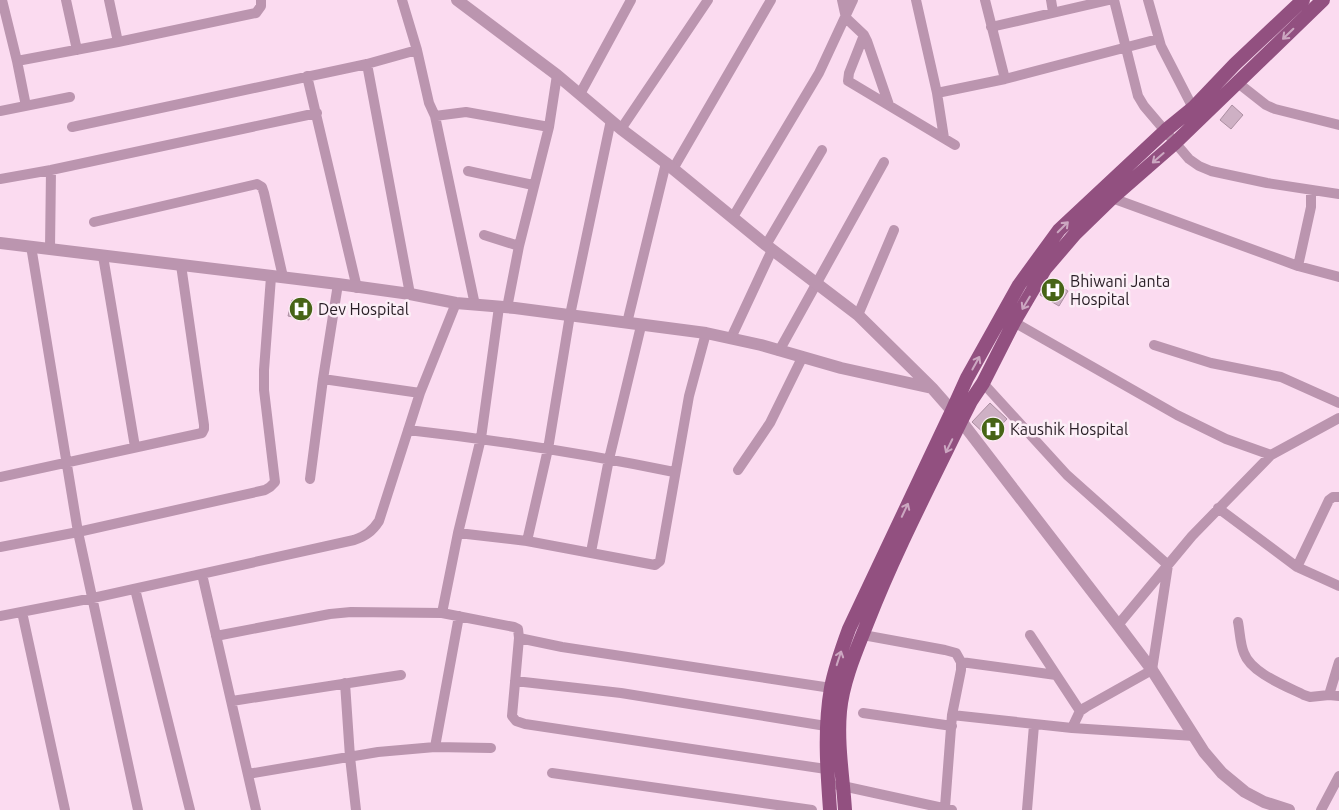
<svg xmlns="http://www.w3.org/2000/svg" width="1339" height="810" viewBox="0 0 1339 810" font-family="Ubuntu,sans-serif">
  <rect width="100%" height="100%" fill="#fbdbf0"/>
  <path fill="#ceb0c4" stroke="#ac8fa2" d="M 1232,105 L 1243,115 L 1231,129 L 1220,120 Z
    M 1049,279 L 1068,291 L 1059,306 L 1040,295 Z
    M 292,300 L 312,304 L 309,320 L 288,316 Z
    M 990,403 L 1007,419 L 989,438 L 972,422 Z"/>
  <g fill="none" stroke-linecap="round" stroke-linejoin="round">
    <path stroke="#bb95af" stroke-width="10" d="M 2,0 L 17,61 L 26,106
      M 66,0 L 77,50
      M 109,0 L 118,42
      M 402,0 L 417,50 L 429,103 L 435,116 L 475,305
      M 842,0 L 846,18 L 864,35 L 867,41 L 889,105
      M 916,0 L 937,93 L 944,138
      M 985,0 L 1005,79
      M 1051,0 L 1053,12
      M 1114,0 L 1138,96 L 1144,106 L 1189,159 L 1199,166 L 1211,171 L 1267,183 L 1339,194
      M 1148,0 L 1161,46 L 1193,108
      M 991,27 L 1109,0
      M 864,35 L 849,73 L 848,81 L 955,145
      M 17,61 L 118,42 L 256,13 L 261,6 L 261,0
      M 367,64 L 410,294
      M 307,76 L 357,288
      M 1238,83 L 1266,105 L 1275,109 L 1339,125
      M 937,93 L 1005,79 L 1158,39
      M 580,94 L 631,0
      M 0,111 L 70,97
      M 435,116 L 466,112 L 549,127
      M 72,127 L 367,64 L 417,50
      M 621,129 L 708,0
      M 673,169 L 771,0
      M 468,171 L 533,185
      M 0,179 L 51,170 L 317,113
      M 1112,198 L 1298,266 L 1339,277
      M 733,217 L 819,73 L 853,0
      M 94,222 L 257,184 L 262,187 L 264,193 L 283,277
      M 484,235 L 519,246
      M 766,245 L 822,150
      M 31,246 L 78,532 L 138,810
      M 50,248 L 51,170
      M 103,256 L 135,447
      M 1298,266 L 1311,207 L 1311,190
      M 499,307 L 481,438 L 458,533 L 442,613 L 514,627 L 518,629 L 519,638 L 512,716 L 516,721 L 525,724 L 826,769
      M 507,308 L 519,246 L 549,127 L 557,75
      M 858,315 L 894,230
      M 1014,322 L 1177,415 L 1226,439 L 1271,455
      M 627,323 L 666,163
      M 731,338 L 772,250
      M 1154,345 L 1211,363 L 1281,377 L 1339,403
      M 779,351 L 884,162
      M 323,379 L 420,393
      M 983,383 L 1067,475 L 1168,565 L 1152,670 L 1086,707 L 1080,711 L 1072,728
      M 408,430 C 497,440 586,454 674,472
      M 738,470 L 770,423 L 802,358
      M 0,477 L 202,433 L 204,429 L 204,425 L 181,265
      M 310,479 L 323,379 L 338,284
      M 1218,508 L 1297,567 L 1329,500 L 1333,497 L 1339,497
      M 458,533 L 527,541 L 655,565 L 660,561 L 689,396 L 706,333
      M 527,541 L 548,449 L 570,315 L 611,120
      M 0,547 L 78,532 L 265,490 L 270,487 L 275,482 L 264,390 L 264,370 L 271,277
      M 591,552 L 609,459 L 641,326
      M 1297,567 L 1339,586
      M 202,574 L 256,810
      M 135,589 L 190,810
      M 22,612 L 65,810
      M 0,616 L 93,598 L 354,540 C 365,536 372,532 379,521 L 420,393 L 456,303
      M 1238,622 C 1240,632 1240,644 1244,653 C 1251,673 1286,686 1304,695 L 1310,697 L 1329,695
      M 1118,625 L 1192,536 L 1271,455 L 1339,418
      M 863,635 L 945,650 L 956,653 L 961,662 L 961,670 L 952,715 L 945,807
      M 1030,635 L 1080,711
      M 216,636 L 330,614 L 351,612 L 442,613
      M 519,638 L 562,647 L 831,688
      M 961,662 L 1056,675
      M 1339,662 L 1329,695 L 1339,696
      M 515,681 L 621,693 L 826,726
      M 345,683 L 350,757 L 356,810
      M 232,701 L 401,675
      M 863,713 L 952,726
      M 952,715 L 1072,728 L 1194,736
      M 435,747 L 459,616
      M 552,773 L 812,810
      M 248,774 L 378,752 L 435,747 L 491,748
      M 838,785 L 952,810
      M 1027,810 L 1034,725
      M 1321,810 L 1339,776"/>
    <path stroke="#bb95af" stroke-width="12" d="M 457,0 L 557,75 L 621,129 L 666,163 L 766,245 L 858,315 L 932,388 L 961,421 L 1118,625 L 1152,670 L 1204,752 L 1222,773 L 1245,792 L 1264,802 L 1289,810
      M 0,243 L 338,284 L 410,294 L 456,303 L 515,308 L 706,333 L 761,345 L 841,368 L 932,388"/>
    <path stroke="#925080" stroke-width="14" d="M 830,810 C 827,769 824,728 831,688 C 835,667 842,648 849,629 L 952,411 L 967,378 L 1019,285 L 1059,230 L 1166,130 L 1193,108 L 1235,64 L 1303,0
      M 845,810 C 843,778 837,744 840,711 C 843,680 857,649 868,621 C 895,552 929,487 961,421 L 971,401 L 983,383 L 1014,322 L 1045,269 L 1075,234 L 1112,198 L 1175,143 L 1323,0"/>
  </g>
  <defs><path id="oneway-shaft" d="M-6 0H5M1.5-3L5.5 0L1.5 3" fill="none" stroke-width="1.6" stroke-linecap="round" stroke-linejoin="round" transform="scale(1.25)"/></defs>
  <g stroke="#cca7c1">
    <use href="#oneway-shaft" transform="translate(1288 34) rotate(136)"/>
    <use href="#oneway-shaft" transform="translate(1158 158) rotate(139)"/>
    <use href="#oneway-shaft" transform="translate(1063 227) rotate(-45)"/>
    <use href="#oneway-shaft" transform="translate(1026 303) rotate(121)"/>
    <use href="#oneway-shaft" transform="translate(976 363) rotate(-61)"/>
    <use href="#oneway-shaft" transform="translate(949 446) rotate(116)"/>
    <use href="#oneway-shaft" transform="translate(905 510) rotate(-65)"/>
    <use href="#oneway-shaft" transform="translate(839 658) rotate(-72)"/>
  </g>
  <defs>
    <g id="hospital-disc" transform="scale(1.25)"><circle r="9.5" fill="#476416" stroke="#fceff7"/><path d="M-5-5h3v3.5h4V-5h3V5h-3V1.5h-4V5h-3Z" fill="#fff"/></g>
  </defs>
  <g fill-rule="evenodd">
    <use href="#hospital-disc" x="1053" y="290"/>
    <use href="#hospital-disc" x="301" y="309"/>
    <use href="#hospital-disc" x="993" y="429"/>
  </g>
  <g text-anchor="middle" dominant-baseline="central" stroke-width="5" stroke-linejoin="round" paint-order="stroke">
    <g font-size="16" fill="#291e26" stroke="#fceff7" text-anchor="start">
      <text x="1070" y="281">Bhiwani Janta<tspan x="1070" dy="18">Hospital</tspan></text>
      <text x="318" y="309">Dev Hospital</text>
      <text x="1010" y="429">Kaushik Hospital</text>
    </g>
  </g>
</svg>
